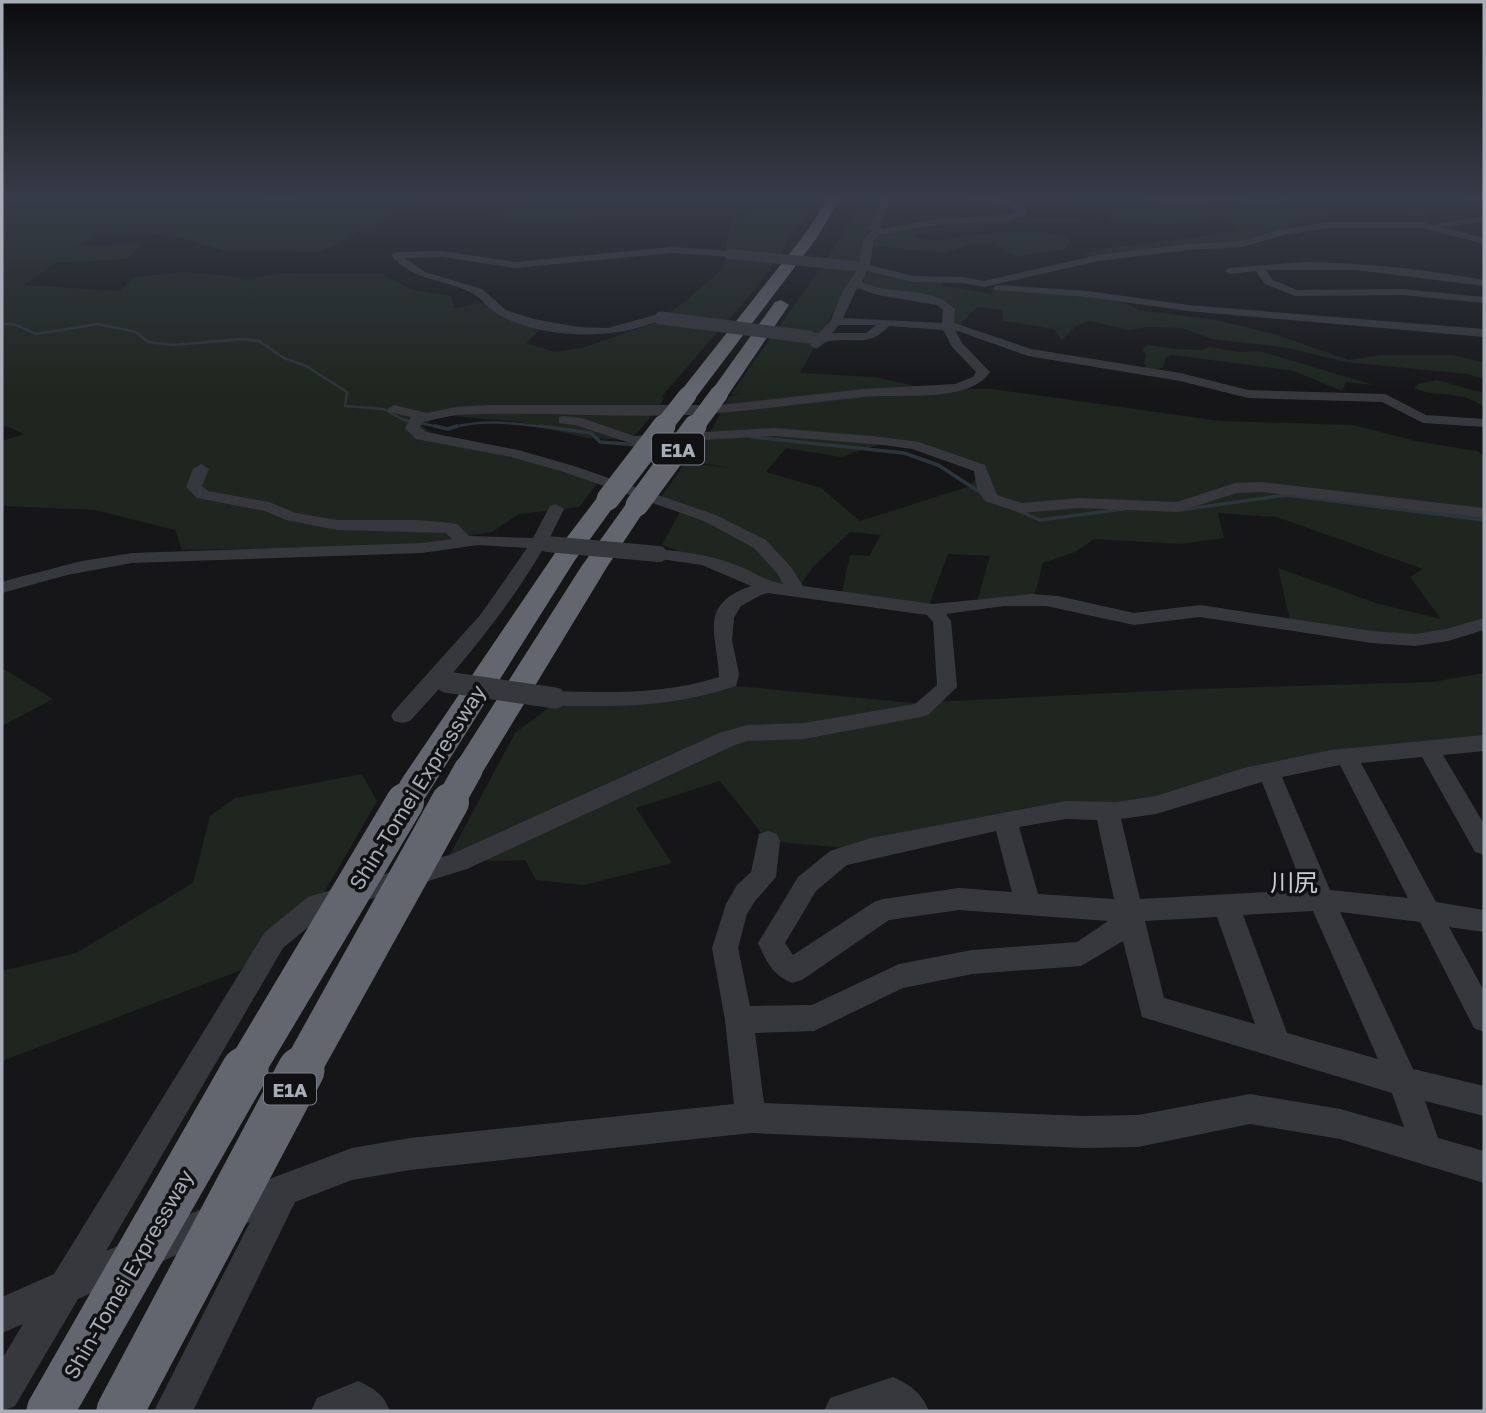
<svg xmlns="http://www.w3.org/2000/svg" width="1486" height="1413" viewBox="0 0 1486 1413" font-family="'Golos Text','Noto Sans JP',sans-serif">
  <rect width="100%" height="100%" fill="#161618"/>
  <path fill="#1e261f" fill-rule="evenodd" d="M 2,196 L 429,196 L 321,252 L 225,251 L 177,237 L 146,233 L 103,232 L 76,246 L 141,244 L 127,259 L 56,263 L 24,285 L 119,291 L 135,277 L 184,272 L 250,278 L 282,273 L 383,274 L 412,290 L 451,296 L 454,308 L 486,302 L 543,326 L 526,343 L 554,352 L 582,348 L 651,324 L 679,306 L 723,269 L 731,220 L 763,206 L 729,218 L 611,218 L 522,224 L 487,216 L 527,202 L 503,196 L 820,196 L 756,288 L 662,396 L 664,398 C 659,409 639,430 631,440 L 587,438 L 519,422 L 442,415 L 422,426 L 430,432 L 600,480 L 579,507 L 519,514 L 492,532 L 416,545 L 182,550 L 175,530 L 95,510 L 2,506 L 2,441 L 24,434 L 9,427 L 2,426 Z
    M 864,196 L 945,196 L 958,200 L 885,200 L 880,215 L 866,235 L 859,266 L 800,373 L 875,377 L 929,389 L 992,389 L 1220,421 L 1353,425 L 1416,441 L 1477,451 L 1484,456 L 1484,622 L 1415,640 L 1291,625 L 1278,568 L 1379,604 L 1441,619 L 1410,577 L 1423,569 L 1277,517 L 1218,513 L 1224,538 L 1181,544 L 1094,539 L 1075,552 L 1043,563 L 1034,597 L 977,601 L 990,556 L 948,554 L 929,605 L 842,592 L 850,555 L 869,556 L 881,535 L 850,532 L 813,567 L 798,589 L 766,583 L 662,545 L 682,508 L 661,497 L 685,463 L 733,468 L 687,461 L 711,431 L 729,397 L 740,393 L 730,395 L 830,255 ZM 878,436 L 926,444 L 985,471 L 967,487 L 860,521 L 821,488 L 766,472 L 786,448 L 841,457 L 880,444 Z
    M 973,196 L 1136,196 L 1165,203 L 1146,196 L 1213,196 L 1261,205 L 1309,197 L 1445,196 L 1454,200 L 1484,196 L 1484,208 L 1414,217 L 1392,208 L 1330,207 L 1337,214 L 1288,221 L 1288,230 L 1261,232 L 1263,236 L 1250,242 L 1090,257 L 1082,254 L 1103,249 L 1241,231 L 1223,222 L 1227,221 L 1218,218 L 1169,225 L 1105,221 L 1110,218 L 1107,215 L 1050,201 Z
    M 1075,218 L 1092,223 C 1032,221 973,224 914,235 C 930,245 956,237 974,235 C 1003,233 1041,228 1068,238 L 1071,243 L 1064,249 L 1017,257 L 995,243 L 972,244 L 946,253 L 875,246 L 871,236 L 873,231 L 970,220 Z
    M 871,272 L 943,282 L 943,286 L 992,294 L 991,287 L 1087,295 L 1125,303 L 1139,310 L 1216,320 L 1274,334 L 1349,360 L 1381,355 L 1452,355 L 1484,362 L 1484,379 L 1467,374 L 1345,362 L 1289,348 L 1212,339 L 1182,328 L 1149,327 L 1128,330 L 1090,321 L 1076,326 L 1062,340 L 1054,329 L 1003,321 L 1002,310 L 977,307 L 959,325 L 954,325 L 946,304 L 862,287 L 866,273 Z
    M 1147,345 L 1176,349 L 1202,350 L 1208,347 L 1239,352 L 1259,351 L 1374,385 L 1346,382 L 1342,391 L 1294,371 L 1172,355 L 1166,357 L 1163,368 L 1147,370 L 1144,363 L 1146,354 L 1142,350 Z
    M 1437,380 L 1484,393 L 1484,407 C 1457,388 1438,399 1414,388 L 1419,384 Z
    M 2,668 L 53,699 L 2,726 Z
    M 1484,673 L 1484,739 L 1347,757 L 1156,803 L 845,848 L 768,841 L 720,781 L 636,808 L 672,863 L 584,885 L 536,880 L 525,860 L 446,862 L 515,733 L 556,702 L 727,685 L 912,703 L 1196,689 L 1432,682 Z
    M 362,774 L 377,801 L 317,905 L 239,971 L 2,1061 L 2,971 L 76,953 L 193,883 L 210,816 L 235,798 Z"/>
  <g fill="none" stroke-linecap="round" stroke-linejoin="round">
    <path stroke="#2c353c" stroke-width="2" d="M 255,196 L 282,200 L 308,196
      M 543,196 L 575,196
      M 1205,196 L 1222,198
      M 1333,196 L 1341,196
      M 1182,199 L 1201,196
      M 1230,199 L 1273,205 L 1291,197 L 1311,196"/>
    <path stroke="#2c353c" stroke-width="2.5" d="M 2,324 L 14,324 L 36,334 L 98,324 L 136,332 L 148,342 L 173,345 L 243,339 L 259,341 L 284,358 L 306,366 L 347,392 L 345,406 L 383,409 L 404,420 L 444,428
      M 451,428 C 485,418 519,424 553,428"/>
    <path stroke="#2c353c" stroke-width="3.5" d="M 435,426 L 448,429 L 457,426
      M 540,426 L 591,433 L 600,442 L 639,445
      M 752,437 L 904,453 L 938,465 L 983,494
      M 1180,510 L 1286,495 L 1484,520
      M 1019,511 L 1040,520 L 1123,509"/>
    <path fill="#37383d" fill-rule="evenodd" d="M 884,196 L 889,203 L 879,227 L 883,229 L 934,219 L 1006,215 L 1017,211 L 1010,206 L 953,196 L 1013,201 L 1027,210 L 1027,214 L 1007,221 L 934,225 L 879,235 L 874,239 L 870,265 L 913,276 L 963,277 L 984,281 L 1098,255 L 1188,244 L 1242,241 L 1282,229 L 1329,222 L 1423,222 L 1432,225 L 1484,216 L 1484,222 L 1441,227 L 1484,238 L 1484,244 L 1422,228 L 1329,228 L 1283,235 L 1243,247 L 1188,250 L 1098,261 L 984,287 L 963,283 L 913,282 L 867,271 L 862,282 C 891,296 931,285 955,309 L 954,323 L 1031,349 L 1180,373 L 1248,390 L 1385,394 L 1426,415 L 1484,419 L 1484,427 L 1423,423 L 1382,402 L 1248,398 L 1180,381 L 1028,356 L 955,330 L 962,343 L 990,372 C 969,404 899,393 864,397 C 806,403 748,412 689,415 C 611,418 533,411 455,415 L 422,422 L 420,427 L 426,432 L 518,450 L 574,466 L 716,515 L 766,540 L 791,567 L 803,586 L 933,604 L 1032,594 L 1058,596 L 1134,613 L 1200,605 L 1372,631 L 1415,634 L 1446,629 L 1484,618 L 1484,630 L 1448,641 L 1415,646 L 1372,643 L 1200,617 L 1134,625 L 1046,606 L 1004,606 L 946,614 L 951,621 L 957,687 L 928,715 L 921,717 L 804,739 L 747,741 L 735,745 L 467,869 L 325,913 L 283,948 L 106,1251 L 272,1178 L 352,1148 L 410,1138 L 734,1104 L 725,1020 L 712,948 L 726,904 L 737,885 L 751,872 L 759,834 L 768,831 L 777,834 L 780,841 L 776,877 L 755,901 L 747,914 L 738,948 L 750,1006 L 812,1005 L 899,964 L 972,950 L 1077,942 L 1108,921 L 959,910 L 889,920 L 802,980 L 792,983 C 773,976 766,961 758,943 L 798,877 L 830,851 L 871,838 L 1066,801 L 1116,802 L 1156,796 L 1244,768 L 1331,750 L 1484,735 L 1484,751 L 1443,755 L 1484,824 L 1484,855 L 1475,852 L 1422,757 L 1361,763 L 1436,902 L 1484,910 L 1484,932 L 1449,927 L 1484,991 L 1484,1032 L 1474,1028 L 1420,922 L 1340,912 L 1413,1069 L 1484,1086 L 1484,1116 L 1425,1101 L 1438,1138 L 1484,1151 L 1484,1183 L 1340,1139 L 1250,1124 L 1138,1147 L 1084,1148 L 751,1133 L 410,1170 L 352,1180 L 295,1202 L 193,1411 L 154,1411 L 250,1222 L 78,1299 L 15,1406 L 2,1411 L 2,1359 L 23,1324 L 2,1333 L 2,1297 L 54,1274 L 265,932 L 308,897 L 452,854 L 719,733 L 747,725 L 804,723 L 915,704 L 937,685 L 933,622 L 927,615 L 768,593 L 761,595 L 741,606 L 734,618 L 732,640 L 739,674 L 736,686 C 689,702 641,707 591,706 C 577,706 561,707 548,703 L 545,698 L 548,693 L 555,691 C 610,693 667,694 719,677 C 718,636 696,605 751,586 L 702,565 L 653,558 L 650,554 L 653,550 L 659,549 C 686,552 711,555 736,565 C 753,571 765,581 783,584 L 777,573 L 754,548 L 704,521 L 564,472 L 511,457 L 416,439 L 405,428 L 411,417 L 389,412 L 387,409 L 394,405 L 427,413 L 455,407 L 488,405 L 720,405 L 863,389 L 955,384 L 973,377 L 976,372 L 953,348 L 943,330 L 889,326 C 869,348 856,337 830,341 C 824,341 822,346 816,349 L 810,345 L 813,341 L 803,337 L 809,333 L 819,333 L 831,320 L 843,290 L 858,269 L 851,266 L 859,263 L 864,238 L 872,231 L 869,228 L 881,203 L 880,199 ZM 857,288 L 878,295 L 937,305 L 943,310 L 942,323 L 843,318 ZM 839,325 L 876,325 L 866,333 L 832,333 ZM 1340,765 L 1408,898 L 1330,890 L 1282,777 ZM 1262,782 L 1304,890 L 1140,899 L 1121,819 L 1156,814 ZM 1066,819 L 1097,820 L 1114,899 L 1038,894 L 1019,827 ZM 996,831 L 1012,892 L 959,888 L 883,899 L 874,902 L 793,955 L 785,943 L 816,891 L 847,865 ZM 1313,911 L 1378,1059 L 1287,1033 L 1243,915 ZM 1217,917 L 1255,1024 L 1164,998 L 1145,921 ZM 1123,941 L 1142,1017 L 1392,1093 L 1404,1127 L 1340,1109 L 1250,1094 L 1138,1115 L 1084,1116 L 764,1103 L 755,1033 L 814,1031 L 903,988 L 972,974 L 1081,966 Z
      M 1138,196 L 1172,199 L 1280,196 L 1172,205 Z
      M 1466,196 L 1484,196 L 1484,200 L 1469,201 Z
      M 672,247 L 729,251 L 734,254 L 729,257 L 672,253 L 515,268 L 443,257 L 405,258 L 425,272 L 482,289 L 506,310 L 534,319 L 578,327 L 608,328 L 655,315 L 667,318 C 661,322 654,322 647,325 C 605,340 541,337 501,316 C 489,311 483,298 472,293 C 443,278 413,282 391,255 L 396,252 L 443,251 L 515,262 Z
      M 1304,262 C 1365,263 1424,269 1484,280 L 1484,286 L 1356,270 L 1266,270 L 1273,280 L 1297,290 L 1402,289 L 1484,297 L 1484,303 L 1402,295 L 1295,296 L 1265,284 L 1256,271 L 1230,274 L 1225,271 L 1230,268 Z
      M 999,285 L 1088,291 L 1188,305 L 1484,329 L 1484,337 L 1188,311 L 1088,297 L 995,290 L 995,286 Z
      M 564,416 L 582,418 L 634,436 L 775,428 L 883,437 L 919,442 L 985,465 L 997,495 L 1022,503 L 1079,498 L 1177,502 L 1235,483 L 1262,482 L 1484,508 L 1484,518 L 1262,492 L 1237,493 L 1177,512 L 1079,508 L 1021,513 L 985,501 L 977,489 L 974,471 L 912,449 L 883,445 L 775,436 L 633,444 L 575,425 L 559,423 L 559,417 Z
      M 201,464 L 209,469 L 202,486 L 208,491 L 269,502 L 296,513 L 337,520 L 418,520 L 451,523 L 457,524 L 469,536 L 533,538 L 550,506 L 556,504 L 564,509 L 549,539 L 556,544 L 553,548 L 543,549 C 506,612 459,668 410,721 L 402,723 L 394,721 L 391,716 L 394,711 L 481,614 L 527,548 L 478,545 L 422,553 L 132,563 L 67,575 L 2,593 L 2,582 L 12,579 L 82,561 L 132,553 L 422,543 L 452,539 L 446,533 L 337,530 L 286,520 L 265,511 L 197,498 L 186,487 L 193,469 Z
      M 893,1377 C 910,1384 922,1394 929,1411 L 824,1411 L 830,1398 Z
      M 358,1381 C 374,1388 384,1395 390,1411 L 311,1411 L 317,1398 Z"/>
    <path fill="#63666e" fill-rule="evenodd" d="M 830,196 L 842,196 L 816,239 L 694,400 L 680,400 L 677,396 L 680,392 L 805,234 Z
      M 781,300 L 789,305 L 726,398 L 712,398 L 709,394 L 712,390 L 775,302 Z
      M 608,492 L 616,494 L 619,499 L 575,560 L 425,798 L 413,801 L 401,798 L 397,789 L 401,780 L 555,553 L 600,494 Z
      M 637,498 L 645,500 L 648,505 L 607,567 L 479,778 L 468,782 L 457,778 L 452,770 L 457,762 L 581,567 L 629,500 Z"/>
    <path stroke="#37383d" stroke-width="10" d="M 729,254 L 856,266"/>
    <path stroke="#37383d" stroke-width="13" d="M 661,318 L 809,337"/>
    <path stroke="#37383d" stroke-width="16" d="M 547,544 L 659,554"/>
    <path stroke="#37383d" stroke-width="21" d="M 446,682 L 555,698"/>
    <path stroke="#63666e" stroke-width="18" d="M 662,428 L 687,396
      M 694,428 L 719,394"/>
    <path stroke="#63666e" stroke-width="23" d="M 608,499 L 664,426
      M 637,505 L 695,426"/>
    <path stroke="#63666e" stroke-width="29" d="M 404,804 L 413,789
      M 449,804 L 468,770"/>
    <path stroke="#63666e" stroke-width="38" d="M 244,1072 L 405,802
      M 300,1072 L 450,802"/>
    <path stroke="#63666e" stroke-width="47" d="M 50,1411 L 245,1070
      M 120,1411 L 301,1070"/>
  </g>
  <linearGradient id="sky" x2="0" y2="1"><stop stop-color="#0c0c0d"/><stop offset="0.5" stop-color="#363c48"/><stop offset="1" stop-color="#363c48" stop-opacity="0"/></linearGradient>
  <rect width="1486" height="394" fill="url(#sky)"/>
  <g text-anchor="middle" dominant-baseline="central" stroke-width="7" stroke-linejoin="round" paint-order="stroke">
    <g fill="#111113" stroke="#7b7e86" stroke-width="2">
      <rect x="652" y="433.5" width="52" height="31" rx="5"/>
      <rect x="264" y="1073.5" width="52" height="31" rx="5"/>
    </g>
    <g font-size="19" font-weight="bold" fill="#a8adb8">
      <text x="678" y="449">E1A</text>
      <text x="290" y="1089">E1A</text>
    </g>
    <g font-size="21" fill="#a8adb8" stroke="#111113">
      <text transform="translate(417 787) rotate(-58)">Shin-Tomei Expressway</text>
      <text transform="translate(128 1274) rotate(-60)">Shin-Tomei Expressway</text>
    </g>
    <g font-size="24" fill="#c9ccd4" stroke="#111113">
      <text x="1294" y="881">川尻</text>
    </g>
  </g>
  <rect width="1486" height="1413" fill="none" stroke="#a8adb8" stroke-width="7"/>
</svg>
